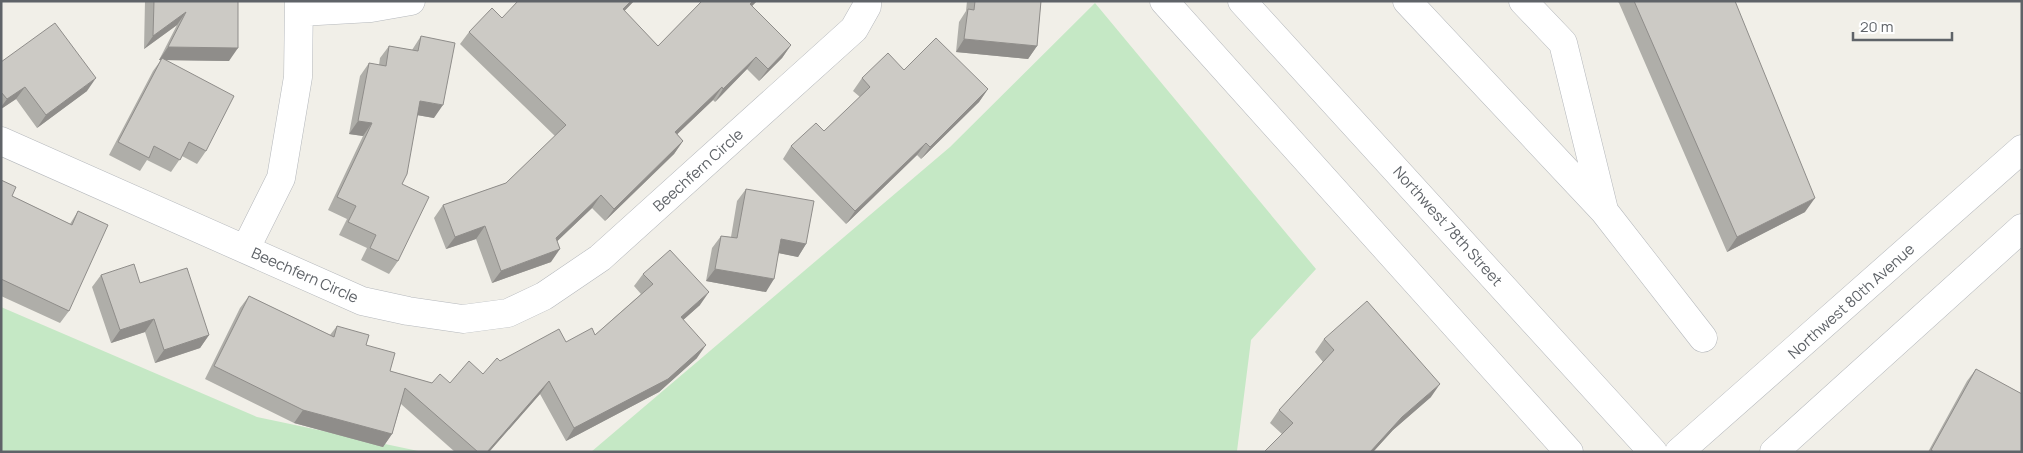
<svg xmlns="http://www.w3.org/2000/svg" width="2023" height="453" viewBox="0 0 2023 453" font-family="Manrope,sans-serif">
  <rect width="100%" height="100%" fill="#f1efe8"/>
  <path fill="#c5e8c5" d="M 1095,3 L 1316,269 L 1251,340 L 1237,451 L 591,452 L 950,147 Z
    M 1,307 L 257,417 L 423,452 L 1,452 Z"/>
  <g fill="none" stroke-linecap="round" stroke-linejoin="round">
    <g stroke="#b5b8bc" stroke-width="29">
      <path id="minor" d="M 1164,1 L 1569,452
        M 1242,1 L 1653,452
        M 1407,1 L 1604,211 L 1703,338
        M 1523,1 L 1563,43 L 1604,210
        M 300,12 L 371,8 L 411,1
        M 1,141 L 362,301 L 408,311 L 463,319 L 508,313 L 544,296 L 600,258 L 854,29 L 867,6 L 867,1
        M 246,248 L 281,178 L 298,77 L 299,1
        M 1679,452 L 2022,149
        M 1774,452 L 2022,228"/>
    </g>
    <use href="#minor" stroke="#fff" stroke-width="28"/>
  </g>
  <path fill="#afaea9" d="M 145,1 L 238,1 L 229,61 L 164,60 L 206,151 L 197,164 L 182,156 L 171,172 L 147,160 L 140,171 L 109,155 L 153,71 L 161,60 L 159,60 L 177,25 L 144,49 Z
    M 634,1 L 624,11 L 658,46 L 702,1 L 757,1 L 752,6 L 791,45 L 782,58 L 759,81 L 747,69 L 715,102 L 713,100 L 677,134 L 683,141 L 674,154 L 605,221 L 592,208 L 557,241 L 551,262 L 492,283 L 476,239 L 446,249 L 434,218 L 443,205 L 506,183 L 555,136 L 460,44 L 469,32 L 502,18 L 529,2 Z
    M 967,1 L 1041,1 L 1037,46 L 1028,59 L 956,52 L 959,22 L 966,11 Z
    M 1617,1 L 1735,1 L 1805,212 L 1727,252 L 1619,3 Z
    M 421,36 L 434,118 L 417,115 L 402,184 L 398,261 L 389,274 L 361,260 L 367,248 L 339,235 L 347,219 L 328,210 L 363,136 L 349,134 L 360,76 L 369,63 L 379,65 L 380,58 L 389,46 L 412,50 Z
    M 1,62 L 87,91 L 37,128 L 16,99 L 1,109 Z
    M 904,70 L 988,89 L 979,102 L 921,159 L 917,155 L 846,224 L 783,159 L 791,146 L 824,131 L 860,97 L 853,91 L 862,78 Z
    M 1,180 L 12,196 L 70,224 L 78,211 L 69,311 L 60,323 L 1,296 Z
    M 746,189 L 806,244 L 798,257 L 779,253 L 766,292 L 706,281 L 712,248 L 721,236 L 731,237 L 737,201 Z
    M 643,274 L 700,305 L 683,320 L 697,358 L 659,392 L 566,441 L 540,394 L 489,452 L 455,452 L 401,404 L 392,434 L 383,447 L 294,423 L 205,379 L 240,308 L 249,296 L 330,335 L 337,326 L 366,345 L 390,371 L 432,383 L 450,383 L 483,374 L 500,361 L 566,342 L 595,335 L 641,294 L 634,286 Z
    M 101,275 L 140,283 L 209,335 L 200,348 L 155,363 L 145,332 L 111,343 L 92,287 Z
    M 1324,339 L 1431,397 L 1393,430 L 1373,452 L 1264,452 L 1282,434 L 1270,423 L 1279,410 L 1323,362 L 1315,352 Z
    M 1976,369 L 2022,452 L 1928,452 L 1967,381 Z"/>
  <path fill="#8f8d8a" d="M 631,1 L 634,1 L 614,22 L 623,9 Z
    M 753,1 L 757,1 L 741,17 L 750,4 Z
    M 186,12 L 177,25 L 144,49 L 153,36 Z
    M 964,39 L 1037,46 L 1028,59 L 956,52 Z
    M 791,45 L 782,58 L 759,81 L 768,69 Z
    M 168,47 L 238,48 L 229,61 L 159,60 Z
    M 756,57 L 747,69 L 715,102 L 723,89 Z
    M 96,78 L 87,91 L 37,128 L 46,115 Z
    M 25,87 L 16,99 L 1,109 L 1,107 L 7,99 Z
    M 722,87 L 713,100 L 666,145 L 675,132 Z
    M 988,89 L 979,102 L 921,159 L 930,147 Z
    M 420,101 L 443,105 L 434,118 L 411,114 Z
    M 358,121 L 372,123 L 363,136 L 349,134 Z
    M 683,141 L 674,154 L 605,221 L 614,209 Z
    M 926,143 L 917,155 L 846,224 L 855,211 Z
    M 601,195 L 592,208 L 547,251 L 556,238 Z
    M 1815,198 L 1805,212 L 1727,252 L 1737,237 Z
    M 485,226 L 476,239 L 446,249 L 455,237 Z
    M 781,239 L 806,244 L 798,257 L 773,252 Z
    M 560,249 L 551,262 L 492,283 L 501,271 Z
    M 715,269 L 774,279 L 766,292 L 706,281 Z
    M 709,292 L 700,305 L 672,330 L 681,317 Z
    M 154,319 L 145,332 L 111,343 L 120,330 Z
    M 209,335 L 200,348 L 155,363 L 164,350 Z
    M 706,345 L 697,358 L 659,392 L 566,441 L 574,428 Z
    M 549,381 L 540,394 L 489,452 L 487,452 Z
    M 1440,384 L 1431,397 L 1393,430 L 1373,452 L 1370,452 L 1402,417 Z
    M 303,410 L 392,434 L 383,447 L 294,423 Z"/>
  <path fill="#cccac5" stroke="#8f8d8a" d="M 154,1 L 238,1 L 238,48 L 168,47 L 186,12 L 153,36 Z
    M 518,1 L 528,1 L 529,2 L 530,1 L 631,1 L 623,9 L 658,46 L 702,1 L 753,1 L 750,4 L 791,45 L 768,69 L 756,57 L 723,89 L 722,87 L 675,132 L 683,141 L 614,209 L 601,195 L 556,238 L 560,249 L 501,271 L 485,226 L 455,237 L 443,205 L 506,183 L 566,125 L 469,32 L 492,8 L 502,18 Z
    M 975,1 L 1041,1 L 1037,46 L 964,39 L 968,9 L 974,10 Z
    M 1634,1 L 1735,1 L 1815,198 L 1737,237 Z
    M 55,23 L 96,78 L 46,115 L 25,87 L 7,99 L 1,92 L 1,62 Z
    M 421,36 L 455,43 L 443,105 L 420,101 L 407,174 L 402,184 L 429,197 L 398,261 L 370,248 L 376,235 L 348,222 L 356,206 L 337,197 L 372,123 L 358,121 L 369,63 L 386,66 L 389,46 L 418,51 Z
    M 936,38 L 988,89 L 930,147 L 926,143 L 855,211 L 791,146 L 816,123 L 824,131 L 870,87 L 862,78 L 888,53 L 904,70 Z
    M 162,58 L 234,96 L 206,151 L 189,142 L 180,160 L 154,146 L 149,158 L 118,142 Z
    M 1,180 L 16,187 L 12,196 L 72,225 L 78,211 L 108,225 L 69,311 L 1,279 Z
    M 746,189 L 814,201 L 806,244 L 781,239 L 774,279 L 715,269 L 721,236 L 737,238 Z
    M 670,250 L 709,292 L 681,317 L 706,345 L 668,379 L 574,428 L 549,381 L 487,452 L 478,452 L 405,388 L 392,434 L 303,410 L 214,366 L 249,296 L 334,337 L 337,326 L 369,335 L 366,345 L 395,353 L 390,371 L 432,383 L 440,374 L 450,383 L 469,361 L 483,374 L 497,358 L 500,361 L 559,329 L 566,342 L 592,328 L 595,335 L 653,284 L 643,274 Z
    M 134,264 L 140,283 L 187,268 L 209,335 L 164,350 L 154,319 L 120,330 L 101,275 Z
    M 1367,301 L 1440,384 L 1402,417 L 1370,452 L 1264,452 L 1293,423 L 1279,410 L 1334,350 L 1324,339 Z
    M 1976,369 L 2022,394 L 2022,452 L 1934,452 L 1931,450 Z"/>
  <g text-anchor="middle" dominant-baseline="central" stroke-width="4" stroke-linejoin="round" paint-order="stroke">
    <g font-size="15" fill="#5f6368" stroke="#fff">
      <text transform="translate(698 170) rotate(-42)">Beechfern Circle</text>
      <text transform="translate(1448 226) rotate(48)">Northwest 78th Street</text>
      <text transform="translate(305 275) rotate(24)">Beechfern Circle</text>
      <text transform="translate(1851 301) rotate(-42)">Northwest 80th Avenue</text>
    </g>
  </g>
  <rect width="2023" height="453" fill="none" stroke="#5f6368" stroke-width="5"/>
  <path d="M1853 32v8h99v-8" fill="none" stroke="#5f6368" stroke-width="2.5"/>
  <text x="1860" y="32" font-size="15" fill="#5f6368" stroke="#ffffff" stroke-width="4" paint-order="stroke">20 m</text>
</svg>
